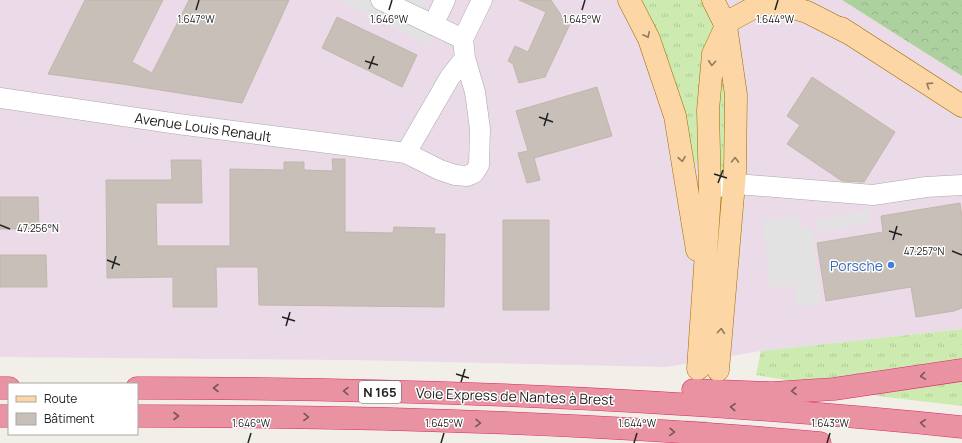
<svg xmlns="http://www.w3.org/2000/svg" width="962" height="443" viewBox="0 0 962 443" font-family="Manrope,sans-serif">
  <defs>
    <pattern id="grass-tufts" width="24" height="20" patternUnits="userSpaceOnUse"><rect width="24" height="20" fill="#cdebb0"/><path d="M3 7l-1-3M5 7V3M7 7l1-3M15 17l-1-3M17 17v-4M19 17l1-3" fill="none" stroke="#b0c997"/></pattern>
    <pattern id="forest-crowns" width="20" height="18" patternUnits="userSpaceOnUse"><rect width="20" height="18" fill="#add19e"/><path d="M2 6a3 3 0 1 1 6 0M12 15a3 3 0 1 1 6 0" fill="none" stroke="#95b388"/></pattern>
  </defs>
  <rect width="100%" height="100%" fill="#f2efe9"/>
  <path fill="#ebdbe8" d="M 0,0 L 842,0 L 962,76 L 962,329 L 761,351 L 666,367 L 352,360 L 0,357 Z"/>
  <path fill="url(#grass-tufts)" d="M 635,0 L 706,0 L 716,26 L 704,162 L 694,164 L 680,94 L 649,24 Z
    M 725,53 L 730,82 L 725,171 L 719,173 L 714,110 Z
    M 962,329 L 962,406 L 886,397 L 756,375 L 761,351 Z"/>
  <path fill="url(#forest-crowns)" d="M 842,0 L 962,0 L 962,76 Z"/>
  <path fill="#e2e2e2" d="M 338,0 L 426,0 L 421,12 L 440,21 L 428,45 Z
    M 868,210 L 870,222 L 819,232 L 816,220 Z
    M 799,216 L 801,229 L 812,228 L 821,304 L 797,307 L 795,285 L 770,288 L 763,220 Z"/>
  <path fill="#c7bfb8" stroke="#c4b6ab" d="M 85,0 L 163,0 L 132,62 L 152,73 L 189,0 L 289,0 L 242,103 L 122,84 L 48,74 Z
    M 519,0 L 551,0 L 565,21 L 570,24 L 545,77 L 519,83 L 513,64 L 508,61 L 515,46 L 528,52 L 546,12 Z
    M 337,17 L 417,55 L 402,87 L 322,48 Z
    M 812,77 L 895,132 L 864,182 L 842,181 L 787,144 L 800,125 L 787,116 Z
    M 597,87 L 612,136 L 534,158 L 540,180 L 527,183 L 518,153 L 528,151 L 516,111 Z
    M 332,159 L 345,159 L 345,232 L 393,233 L 394,227 L 435,228 L 434,234 L 445,234 L 444,307 L 259,305 L 258,267 L 216,267 L 217,307 L 173,307 L 173,277 L 107,278 L 106,180 L 172,180 L 171,160 L 201,160 L 202,203 L 156,203 L 157,246 L 230,246 L 230,169 L 284,170 L 284,162 L 304,162 L 304,170 L 333,171 Z
    M 0,197 L 38,197 L 39,229 L 0,229 Z
    M 960,203 L 962,218 L 962,308 L 954,311 L 916,317 L 911,287 L 826,301 L 817,243 L 883,232 L 881,216 Z
    M 503,220 L 549,220 L 549,310 L 503,310 Z
    M 0,255 L 46,255 L 47,287 L 0,287 Z"/>
  <g fill="none" stroke-linecap="round" stroke-linejoin="round">
    <path stroke="#c8c6c1" stroke-width="20" stroke-dasharray="20 10" stroke-linecap="butt" d="M 712,443 L 716,391"/>
    <path stroke="#c8c6c1" stroke-width="22" stroke-dasharray="22 11" stroke-linecap="butt" d="M 695,443 L 697,387"/>
    <g stroke="#a9a9a9" stroke-width="21">
      <path id="minor" d="M 381,0 L 463,39 L 465,58
        M 433,25 L 445,0
        M 463,39 L 482,0
        M 0,98 L 178,124 L 406,153 L 440,170 L 455,175 L 467,176 L 474,173 L 479,165 L 480,129 L 475,92 L 465,58 L 450,77 L 406,153
        M 710,188 L 737,184 L 873,195 L 926,187 L 962,185"/>
    </g>
    <g stroke="#a06b00" stroke-width="23">
      <path id="major" d="M 629,0 L 649,39 L 675,116 L 697,250
        M 713,0 L 726,26 L 736,95 L 735,172 L 718,370
        M 841,28 L 962,106
        M 698,369 L 710,194 L 708,110 L 713,54 L 726,26 L 731,20 L 755,7 L 779,4 L 807,12 L 854,36"/>
    </g>
    <g stroke="#dc2a67" stroke-width="23">
      <path id="highway" d="M 0,388 L 9,388
        M 137,388 C 412,388 688,399 962,427
        M 693,390 L 772,393 L 834,389 L 962,370
        M 0,416 L 9,416
        M 137,416 C 365,416 594,422 820,443"/>
    </g>
    <use href="#minor" stroke="#fff" stroke-width="20"/>
    <use href="#major" stroke="#fcd6a4" stroke-width="22"/>
    <use href="#highway" stroke="#e892a2" stroke-width="22"/>
  </g>
  <defs><path id="oneway-chevron" d="M-2-3.5L2.5 0L-2 3.5" fill="none" stroke-width="1.6" stroke-linecap="round" stroke-linejoin="round"/></defs>
  <g stroke="#8f7c63">
    <use href="#oneway-chevron" transform="translate(647 35) rotate(64)"/>
    <use href="#oneway-chevron" transform="translate(712 63) rotate(95)"/>
    <use href="#oneway-chevron" transform="translate(929 85) rotate(-147)"/>
    <use href="#oneway-chevron" transform="translate(682 159) rotate(81)"/>
    <use href="#oneway-chevron" transform="translate(735 160) rotate(-89)"/>
    <use href="#oneway-chevron" transform="translate(721 331) rotate(-85)"/>
  </g>
  <g stroke="#7b545c">
    <use href="#oneway-chevron" transform="translate(923 376) rotate(171)"/>
    <use href="#oneway-chevron" transform="translate(216 388) rotate(-180)"/>
    <use href="#oneway-chevron" transform="translate(346 391) rotate(-179)"/>
    <use href="#oneway-chevron" transform="translate(794 391) rotate(177)"/>
    <use href="#oneway-chevron" transform="translate(733 407) rotate(-177)"/>
    <use href="#oneway-chevron" transform="translate(176 416)"/>
    <use href="#oneway-chevron" transform="translate(306 417) rotate(1)"/>
    <use href="#oneway-chevron" transform="translate(478 423) rotate(2)"/>
    <use href="#oneway-chevron" transform="translate(923 423) rotate(-174)"/>
    <use href="#oneway-chevron" transform="translate(672 432) rotate(4)"/>
  </g>
  <path fill="none" stroke="#222" stroke-width="1.5" d="M 196,10 L 199,0M 389,10 L 392,0M 582,10 L 585,0M 775,10 L 778,0M 365,61 L 378,65M 369,69 L 374,56M 539,117 L 553,122M 544,126 L 548,113M 714,174 L 727,178M 718,183 L 723,170M 0,225 L 10,229M 889,231 L 902,235M 893,240 L 897,226M 952,251 L 962,255M 107,260 L 120,265M 112,269 L 116,256M 282,317 L 295,321M 286,326 L 290,312M 456,374 L 469,378M 461,382 L 465,369M 248,443 L 251,433M 441,443 L 444,433M 634,443 L 637,433M 827,443 L 830,433"/>
  <circle fill="#3f7fe0" stroke="#fff" stroke-width="1.5" cx="891" cy="265" r="4"/>
  <g text-anchor="middle" dominant-baseline="central" stroke-width="3" stroke-linejoin="round" paint-order="stroke">
    <rect fill="#fff" stroke="#646464" stroke-width="1" x="359" y="381" width="42" height="22" rx="3"/>
    <g font-size="13" font-weight="bold" fill="#222">
      <text x="380" y="392">N 165</text>
    </g>
    <g font-size="14" fill="#222" stroke="#fff">
      <text transform="translate(203 127) rotate(8)">Avenue Louis Renault</text>
      <text transform="translate(515 396) rotate(2)">Voie Express de Nantes à Brest</text>
    </g>
    <g font-size="14" fill="#366cbe" stroke="#fff" text-anchor="end">
      <text x="883" y="265">Porsche</text>
    </g>
  </g>
  <g font-size="10" text-anchor="middle" fill="#222" stroke="#fff" stroke-width="3" stroke-linejoin="round" paint-order="stroke">
    <text x="196" y="23">1.647°W</text>
    <text x="389" y="23">1.646°W</text>
    <text x="582" y="23">1.645°W</text>
    <text x="775" y="23">1.644°W</text>
    <text x="38" y="232">47.256°N</text>
    <text x="924" y="255">47.257°N</text>
    <text x="251" y="427">1.646°W</text>
    <text x="444" y="427">1.645°W</text>
    <text x="637" y="427">1.644°W</text>
    <text x="830" y="427">1.643°W</text>
  </g>
  <rect x="8" y="383" width="130" height="52" fill="#ffffff" stroke="#a7a7a7"/>
  <rect x="16" y="396" width="20" height="6" fill="#fcd6a4" stroke="#a7a7a7"/>
  <text x="44" y="403" font-size="12" fill="#222222">Route</text>
  <rect x="16" y="413" width="20" height="12" fill="#c7bfb8" stroke="#a7a7a7"/>
  <text x="44" y="423" font-size="12" fill="#222222">Bâtiment</text>
</svg>
